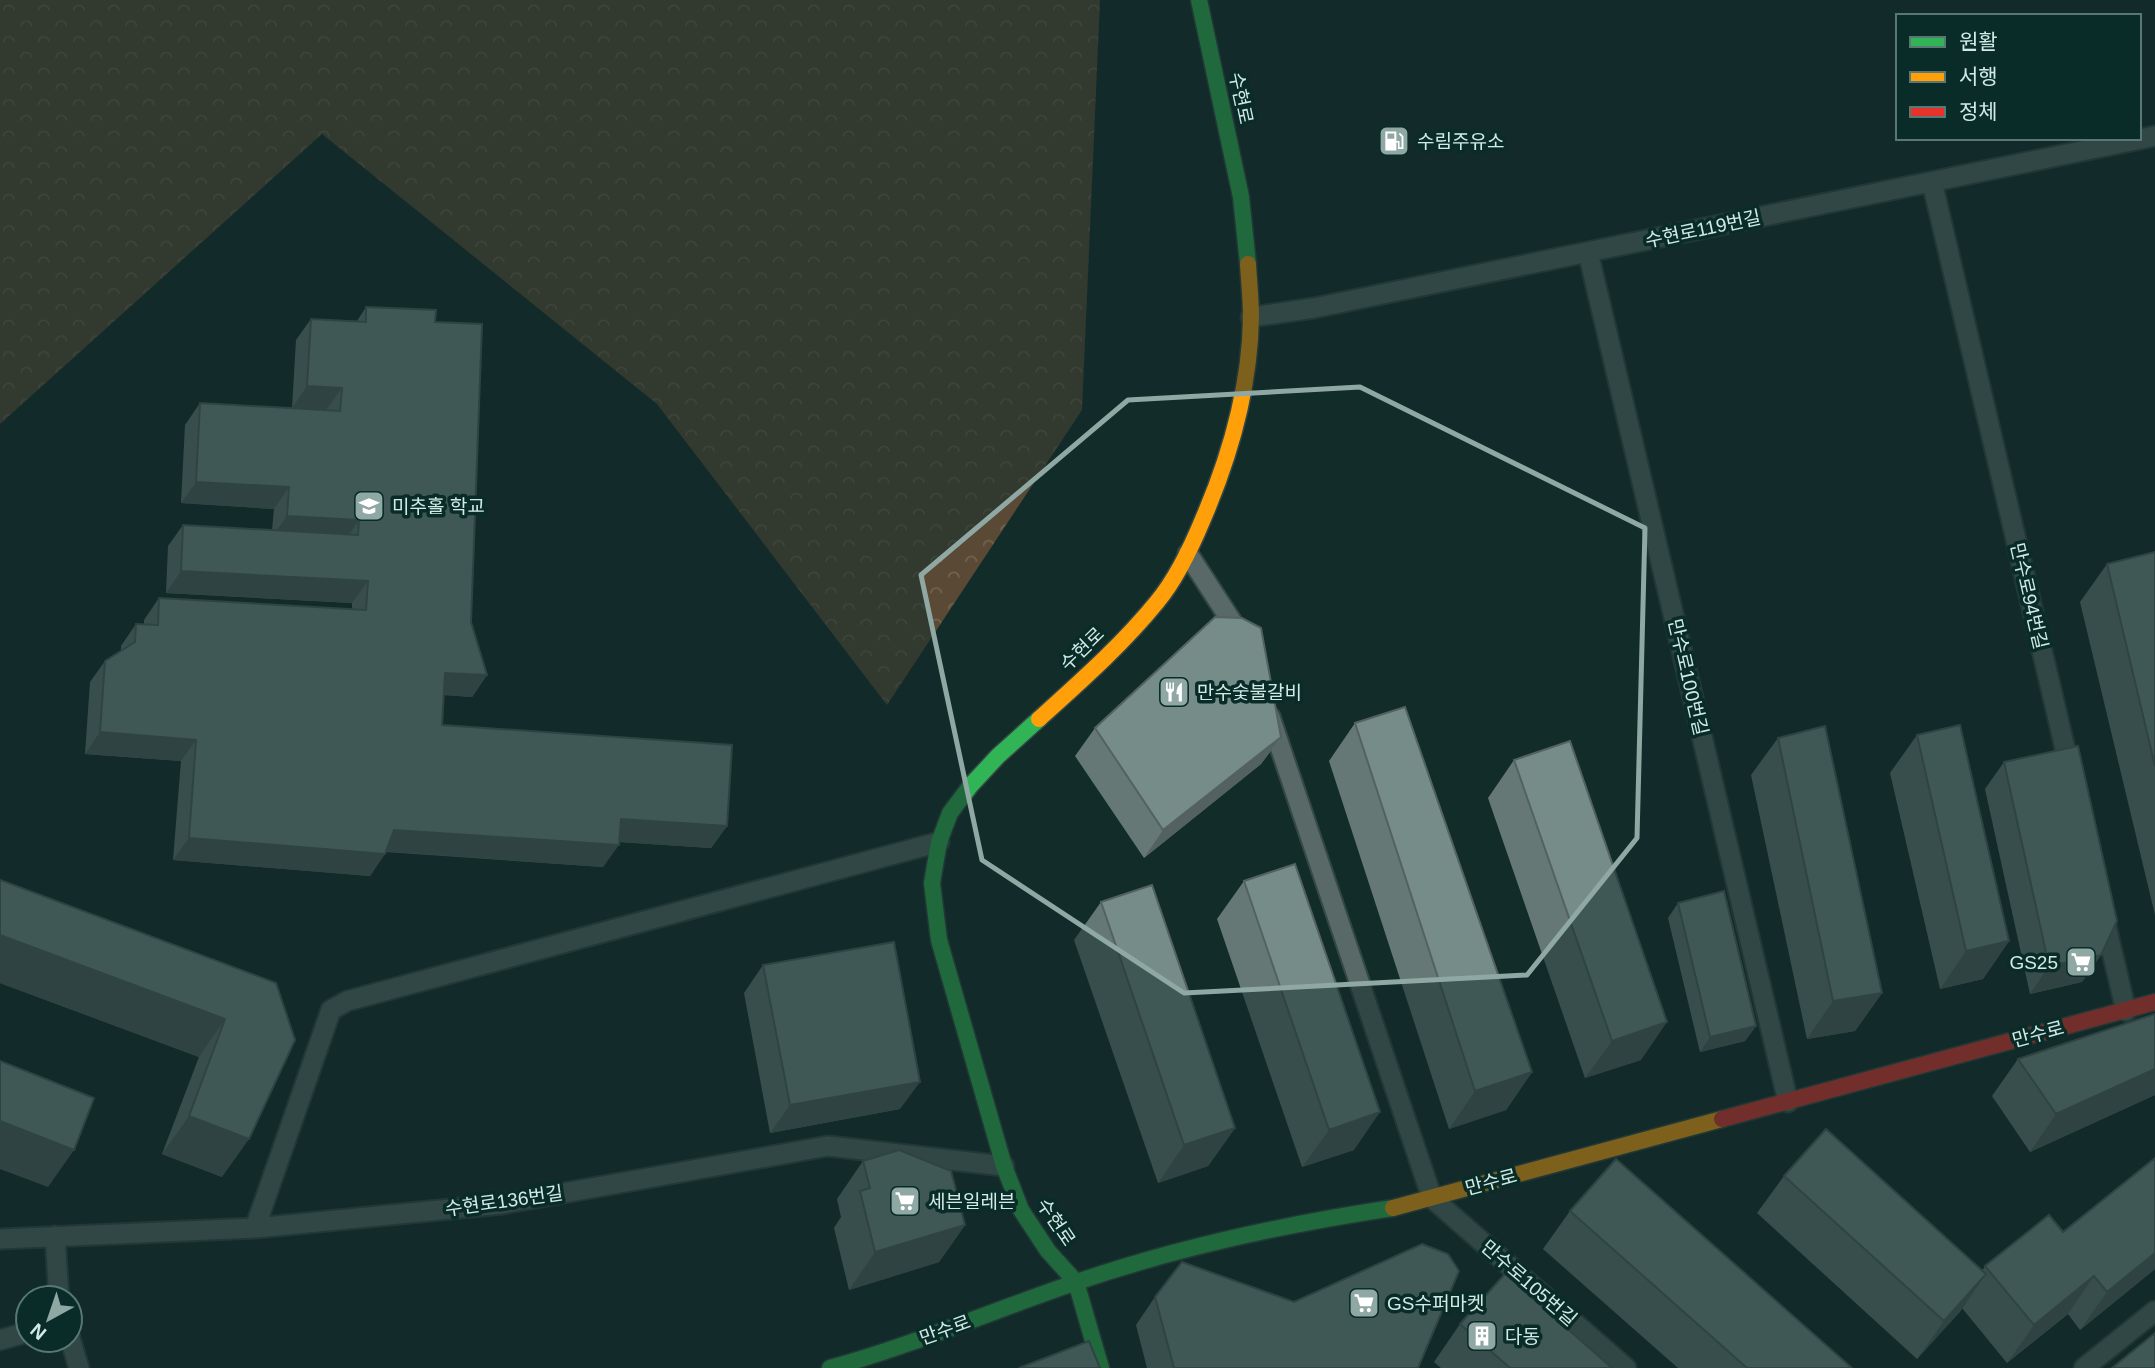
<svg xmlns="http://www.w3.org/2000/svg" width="2155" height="1368" viewBox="0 0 2155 1368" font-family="Arial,'Noto Sans KR',sans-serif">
  <defs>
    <pattern id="forest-crowns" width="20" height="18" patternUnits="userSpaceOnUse" patternTransform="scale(1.75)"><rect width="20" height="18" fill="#5a4934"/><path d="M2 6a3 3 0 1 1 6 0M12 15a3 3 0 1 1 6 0" fill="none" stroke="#716351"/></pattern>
  </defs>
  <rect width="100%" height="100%" fill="#122c2a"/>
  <path fill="url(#forest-crowns)" d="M 0,0 L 1100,0 L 1082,410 L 887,705 L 657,404 L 322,134 L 0,424 Z"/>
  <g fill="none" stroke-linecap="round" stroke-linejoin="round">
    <g stroke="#344845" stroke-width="23">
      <path id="lane" d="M 1932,182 L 2071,774
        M 1588,252 L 1788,1102
        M 1251,317 L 1314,308 L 2155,136
        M 1188,554 L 1243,639
        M 1270,717 L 1432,1198 L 1626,1368
        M 2103,913 L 2126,1011
        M 255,1228 L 331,1010 L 347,1001 L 939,842
        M 55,1236 L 59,1298
        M 0,1239 L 255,1228 L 502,1204 L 828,1146 L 1004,1166
        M 70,1338 L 79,1368
        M 0,1340 L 28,1332
        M 2084,1368 L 2155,1311"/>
    </g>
    <g stroke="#344845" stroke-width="19">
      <path id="fast" d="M 1199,0 L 1241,197 L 1248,264
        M 1039,719 L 998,756 L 971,785 L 950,813 L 939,842 L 932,883 L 939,940 L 1004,1166 L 1021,1210 L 1048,1251 L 1076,1282 L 1101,1368
        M 830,1368 C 914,1345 994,1310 1077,1282 C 1179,1247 1286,1224 1393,1208"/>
    </g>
    <g stroke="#344845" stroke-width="19">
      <path id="slow" d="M 1039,719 C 1080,682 1122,645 1157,602 C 1177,578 1191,548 1203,519 C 1231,454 1250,388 1251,317 C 1251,300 1249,282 1248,264
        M 1393,1208 L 1722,1119"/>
    </g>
    <g stroke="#344845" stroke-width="19">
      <path id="jam" d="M 1722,1119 L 2155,1002"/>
    </g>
    <use href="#lane" stroke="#586967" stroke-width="19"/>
    <use href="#fast" stroke="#30b455" stroke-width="16"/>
    <use href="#slow" stroke="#ff9f0a" stroke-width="16"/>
    <use href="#jam" stroke="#e5322d" stroke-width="16"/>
  </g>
  <path fill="#657876" d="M 366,307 L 435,322 L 471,622 L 487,675 L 472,697 L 444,695 L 442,725 L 727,826 L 711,848 L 619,842 L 603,867 L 386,852 L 370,876 L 173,860 L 181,761 L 85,754 L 90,682 L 105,661 L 121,651 L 121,646 L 136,624 L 144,625 L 144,620 L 159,598 L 352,610 L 352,603 L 166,593 L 168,546 L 183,525 L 272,530 L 274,509 L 181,503 L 185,425 L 200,403 L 326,410 L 292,408 L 296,340 L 311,319 L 357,321 Z
    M 2155,552 L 2155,915 L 2080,602 L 2107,564 Z
    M 1355,723 L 1532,1072 L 1506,1110 L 1449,1129 L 1329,761 Z
    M 1095,728 L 1281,737 L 1261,764 L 1144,858 L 1075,756 Z
    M 1917,735 L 2009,941 L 1983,979 L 1940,989 L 1890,773 Z
    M 1778,738 L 1882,993 L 1855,1031 L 1807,1039 L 1751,775 Z
    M 1514,760 L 1641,1060 L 1585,1078 L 1488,798 Z
    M 2004,762 L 2101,955 L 2082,982 L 2030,994 L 1985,789 Z
    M 1244,881 L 1354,1150 L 1302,1167 L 1217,919 Z
    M 1101,902 L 1235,1128 L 1208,1166 L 1158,1183 L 1074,940 Z
    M 1678,903 L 1756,1026 L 1745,1041 L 1700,1052 L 1668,918 Z
    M 763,965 L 900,1109 L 770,1133 L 744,993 Z
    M 0,983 L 276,983 L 222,1177 L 162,1154 L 199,1057 Z
    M 2155,1014 L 2155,1095 L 2030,1152 L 1992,1096 L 2018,1059 Z
    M 863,1161 L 965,1225 L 939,1262 L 849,1290 L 834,1228 L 841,1217 L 837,1199 Z
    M 1784,1176 L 1982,1271 L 1985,1266 L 2063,1232 L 2155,1269 L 2080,1330 L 2068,1314 L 2007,1363 L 1962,1308 L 1917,1359 L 1757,1213 Z
    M 1570,1211 L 1852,1368 L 1678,1368 L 1543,1249 Z
    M 1155,1297 L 1418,1368 L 1147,1368 L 1136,1325 Z
    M 1460,1324 L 1612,1368 L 1441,1368 L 1434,1362 Z"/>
  <path fill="#536260" d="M 307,386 L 342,388 L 326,410 L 292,408 Z
    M 196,482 L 289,487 L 274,509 L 181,503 Z
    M 287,516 L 359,520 L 344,542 L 272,537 Z
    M 181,571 L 368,581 L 352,603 L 166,593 Z
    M 445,673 L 487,675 L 472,697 L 430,694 Z
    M 100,732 L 196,740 L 181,761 L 85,754 Z
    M 1281,737 L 1261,764 L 1144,858 L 1163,830 Z
    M 621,819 L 727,826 L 711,848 L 605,841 Z
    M 394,830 L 619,845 L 603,867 L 379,851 Z
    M 189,838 L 385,854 L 370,876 L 173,860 Z
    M 0,935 L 225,1019 L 199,1057 L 0,983 Z
    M 2009,941 L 1983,979 L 1940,989 L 1966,951 Z
    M 2101,955 L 2082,982 L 2030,994 L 2049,966 Z
    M 1882,993 L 1855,1031 L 1807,1039 L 1833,1001 Z
    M 1667,1022 L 1641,1060 L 1585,1078 L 1612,1041 Z
    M 1756,1026 L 1745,1041 L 1700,1052 L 1710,1037 Z
    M 2155,1069 L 2155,1095 L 2030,1152 L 2056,1114 Z
    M 1532,1072 L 1506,1110 L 1449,1129 L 1475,1091 Z
    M 920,1082 L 900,1109 L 770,1133 L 790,1105 Z
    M 1380,1112 L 1354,1150 L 1302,1167 L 1329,1130 Z
    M 189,1116 L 249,1139 L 222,1177 L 162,1154 Z
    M 0,1121 L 74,1150 L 48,1187 L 0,1169 Z
    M 1235,1128 L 1208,1166 L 1158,1183 L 1184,1145 Z
    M 965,1225 L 939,1262 L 849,1290 L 875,1252 Z
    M 2155,1253 L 2155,1269 L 2080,1330 L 2107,1292 Z
    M 1986,1274 L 1960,1312 L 1917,1359 L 1944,1321 Z
    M 2094,1276 L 2068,1314 L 2007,1363 L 2034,1325 Z"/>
  <path fill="#768c89" stroke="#536260" stroke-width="2" d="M 366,307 L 436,310 L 435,322 L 482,324 L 471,622 L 487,675 L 445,673 L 442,725 L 732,745 L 727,826 L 621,819 L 619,845 L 394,830 L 385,854 L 189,838 L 196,740 L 100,732 L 105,661 L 135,642 L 136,624 L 158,625 L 159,598 L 366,610 L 368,581 L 181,571 L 183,525 L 358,535 L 359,520 L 287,516 L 289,487 L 196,482 L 200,403 L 340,411 L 342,388 L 307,386 L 311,319 L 366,322 Z
    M 2155,552 L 2155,766 L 2107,564 Z
    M 1215,617 L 1242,618 L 1261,628 L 1281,737 L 1163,830 L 1095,728 Z
    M 1405,707 L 1532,1072 L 1475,1091 L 1355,723 Z
    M 1960,725 L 2009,941 L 1966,951 L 1917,735 Z
    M 1825,726 L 1882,993 L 1833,1001 L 1778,738 Z
    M 1570,741 L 1667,1022 L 1612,1041 L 1514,760 Z
    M 2078,746 L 2117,921 L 2101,955 L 2049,966 L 2004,762 Z
    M 1295,864 L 1380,1112 L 1329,1130 L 1244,881 Z
    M 0,880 L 276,983 L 295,1040 L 249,1139 L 189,1116 L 225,1019 L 0,935 Z
    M 1152,885 L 1235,1128 L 1184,1145 L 1101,902 Z
    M 1724,891 L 1756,1026 L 1710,1037 L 1678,903 Z
    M 894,942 L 920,1082 L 790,1105 L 763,965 Z
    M 2155,1014 L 2155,1069 L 2056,1114 L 2018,1059 Z
    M 0,1061 L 94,1098 L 74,1150 L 0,1121 Z
    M 1826,1129 L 1986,1274 L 1944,1321 L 1784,1176 Z
    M 899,1150 L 951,1171 L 965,1225 L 875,1252 L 860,1191 L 870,1188 L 863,1161 Z
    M 2155,1158 L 2155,1253 L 2107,1292 L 2094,1276 L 2034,1325 L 1985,1266 L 2049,1215 L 2063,1232 Z
    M 1616,1159 L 1852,1368 L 1747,1368 L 1570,1211 Z
    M 1422,1244 L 1448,1254 L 1459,1271 L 1418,1368 L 1174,1368 L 1155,1297 L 1182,1262 L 1294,1302 Z
    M 1505,1274 L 1612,1368 L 1510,1368 L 1460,1324 Z
    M 2155,1333 L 2155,1368 L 2112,1368 Z
    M 1089,1341 L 1100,1368 L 1019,1368 Z"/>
  <path d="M0 0H2155V1368H0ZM 1360,387 L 1645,528 L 1637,838 L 1527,975 L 1184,993 L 982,860 L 921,575 L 1128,400 Z" fill="#122c2a" fill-opacity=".55" fill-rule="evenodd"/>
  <path fill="none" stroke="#8fa8a4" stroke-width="5" stroke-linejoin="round" d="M 1360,387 L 1645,528 L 1637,838 L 1527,975 L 1184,993 L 982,860 L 921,575 L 1128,400 Z"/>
  <defs>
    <g id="fuel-square" transform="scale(1.575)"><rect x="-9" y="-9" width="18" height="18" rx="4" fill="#8fa8a4" stroke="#092c28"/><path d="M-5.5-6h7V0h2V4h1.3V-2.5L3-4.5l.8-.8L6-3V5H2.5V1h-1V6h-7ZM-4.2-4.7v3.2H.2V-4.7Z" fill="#fff"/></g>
    <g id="school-square" transform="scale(1.575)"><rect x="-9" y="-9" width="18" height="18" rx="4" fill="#8fa8a4" stroke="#092c28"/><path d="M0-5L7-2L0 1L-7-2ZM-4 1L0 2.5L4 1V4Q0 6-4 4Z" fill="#fff"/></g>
    <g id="restaurant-square" transform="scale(1.575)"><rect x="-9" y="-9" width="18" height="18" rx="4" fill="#8fa8a4" stroke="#092c28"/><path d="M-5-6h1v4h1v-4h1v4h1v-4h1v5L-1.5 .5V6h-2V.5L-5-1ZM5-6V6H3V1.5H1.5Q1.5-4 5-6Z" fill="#fff"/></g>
    <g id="supermarket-square" transform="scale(1.575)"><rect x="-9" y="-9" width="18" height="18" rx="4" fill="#8fa8a4" stroke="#092c28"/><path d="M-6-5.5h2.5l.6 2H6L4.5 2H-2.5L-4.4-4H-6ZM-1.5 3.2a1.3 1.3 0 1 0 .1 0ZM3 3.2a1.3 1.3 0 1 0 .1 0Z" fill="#fff"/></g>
    <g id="building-square" transform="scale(1.575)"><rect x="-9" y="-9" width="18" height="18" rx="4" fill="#8fa8a4" stroke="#092c28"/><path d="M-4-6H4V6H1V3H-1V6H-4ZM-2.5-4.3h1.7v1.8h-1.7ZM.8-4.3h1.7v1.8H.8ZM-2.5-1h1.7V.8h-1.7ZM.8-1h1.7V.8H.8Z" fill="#fff"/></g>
  </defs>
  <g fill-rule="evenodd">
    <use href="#fuel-square" x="1394" y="141"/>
    <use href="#school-square" x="369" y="506"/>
    <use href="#restaurant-square" x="1174" y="692"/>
    <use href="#supermarket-square" x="2081" y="962"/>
    <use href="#supermarket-square" x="905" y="1201"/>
    <use href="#supermarket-square" x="1364" y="1303"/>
    <use href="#building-square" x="1482" y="1336"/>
  </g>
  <g text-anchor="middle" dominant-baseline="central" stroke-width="7" stroke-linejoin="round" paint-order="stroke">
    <g font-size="19" fill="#d2eae6" stroke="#092c28">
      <text transform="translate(1241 98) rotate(78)">수현로</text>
      <text transform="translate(1703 229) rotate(-12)">수현로119번길</text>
      <text transform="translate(2029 596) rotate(77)">만수로94번길</text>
      <text transform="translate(1082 649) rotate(-44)">수현로</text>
      <text transform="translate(1688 677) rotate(77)">만수로100번길</text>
      <text transform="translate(2038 1034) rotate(-15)">만수로</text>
      <text transform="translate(1491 1182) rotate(-15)">만수로</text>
      <text transform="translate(504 1201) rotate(-8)">수현로136번길</text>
      <text transform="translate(1056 1222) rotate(56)">수현로</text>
      <text transform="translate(1529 1283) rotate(41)">만수로105번길</text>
      <text transform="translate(945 1330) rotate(-20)">만수로</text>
    </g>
    <g font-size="19" fill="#d2eae6" stroke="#092c28" text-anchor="start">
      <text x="1417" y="141">수림주유소</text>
      <text x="392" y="506">미추홀 학교</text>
      <text x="1197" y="692">만수숯불갈비</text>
      <text x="2058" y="962" text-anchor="end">GS25</text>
      <text x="928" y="1201">세븐일레븐</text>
      <text x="1387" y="1303">GS수퍼마켓</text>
      <text x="1505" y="1336">다동</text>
    </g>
  </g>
  <rect x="1896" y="14" width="245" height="126" fill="#092c28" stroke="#597874" stroke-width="2"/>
  <rect x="1910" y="37" width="35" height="10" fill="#30b455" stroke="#597874" stroke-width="2"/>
  <text x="1959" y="49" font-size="21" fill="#d2eae6">원활</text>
  <rect x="1910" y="72" width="35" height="10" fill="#ff9f0a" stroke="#597874" stroke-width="2"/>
  <text x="1959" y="84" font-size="21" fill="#d2eae6">서행</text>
  <rect x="1910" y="107" width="35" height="10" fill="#e5322d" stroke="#597874" stroke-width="2"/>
  <text x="1959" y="119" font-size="21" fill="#d2eae6">정체</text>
  <g transform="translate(49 1319) rotate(220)"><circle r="33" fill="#092c28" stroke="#597874" stroke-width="2"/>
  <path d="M0-5L12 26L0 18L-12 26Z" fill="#8fa8a4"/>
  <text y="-10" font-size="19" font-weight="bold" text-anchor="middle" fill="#d2eae6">N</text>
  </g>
</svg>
